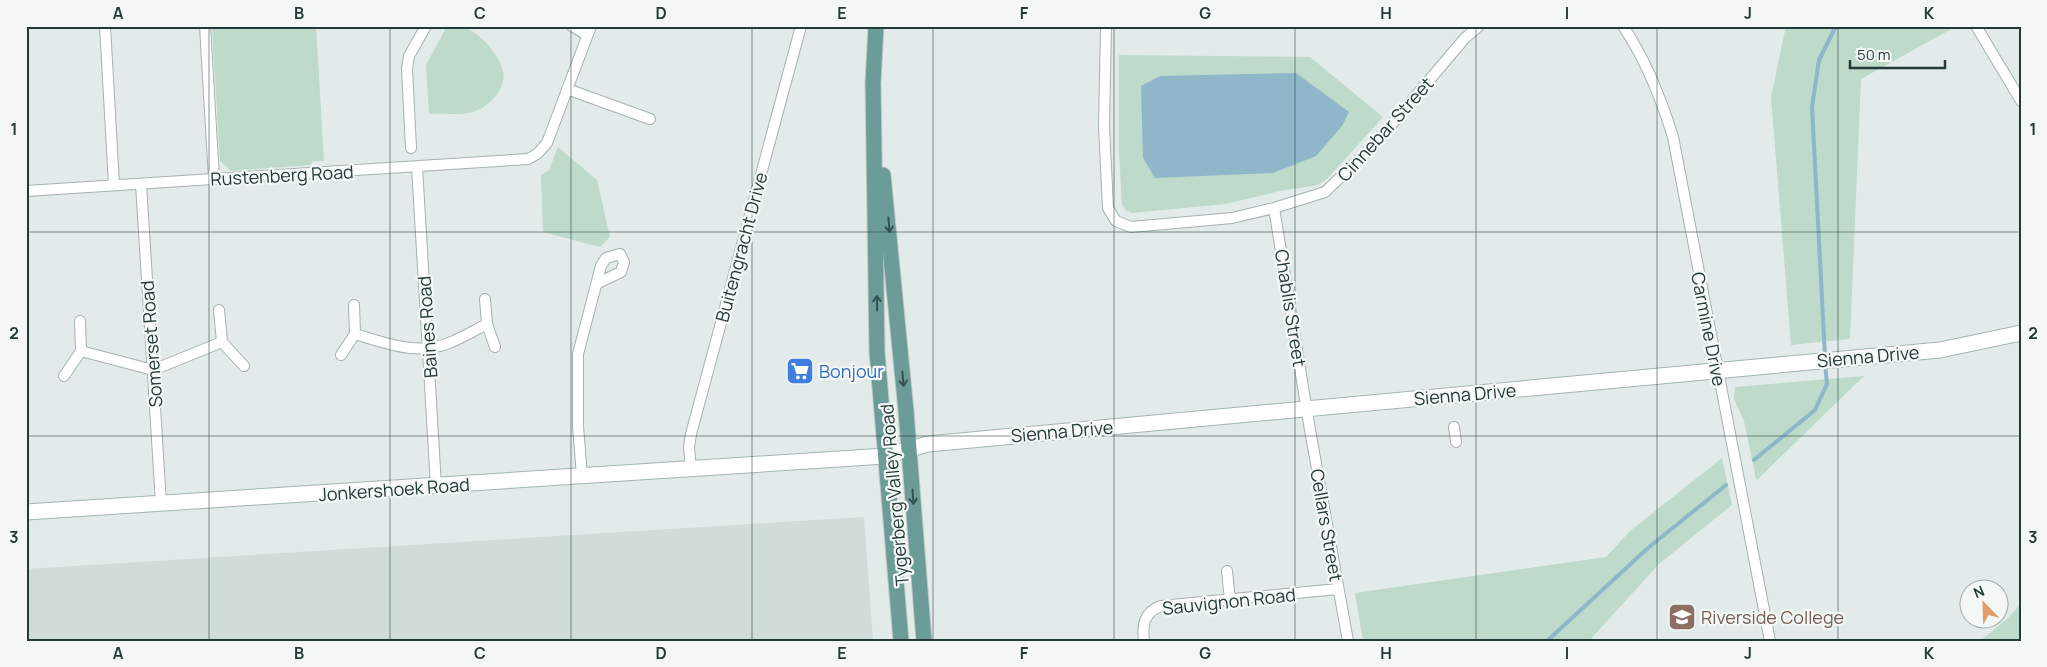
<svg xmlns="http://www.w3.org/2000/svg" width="2047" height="667" viewBox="0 0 2047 667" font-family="Manrope,sans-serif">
  <rect width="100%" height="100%" fill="#e2ebe9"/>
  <path fill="#d1dbd8" d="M 864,517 L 873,641 L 26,641 L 26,569 Z"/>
  <path fill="#bedaca" d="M 212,26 L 316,26 L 324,161 L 313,161 L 310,165 L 231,171 L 220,161 Z
    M 447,26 C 452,26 458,25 463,27 C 480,32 500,55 503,72 C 507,88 489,106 476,111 C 463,116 443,113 429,114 L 426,65 Z
    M 1786,26 L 1957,26 L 1861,79 L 1850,339 L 1791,345 L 1771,97 Z
    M 1119,55 L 1310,57 L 1383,117 L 1327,179 L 1318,185 L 1280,191 L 1225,204 L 1132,213 L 1125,210 L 1122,204 L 1119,153 Z
    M 558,147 L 597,180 L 610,237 L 600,247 L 543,232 L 541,175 L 549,170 Z
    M 1864,376 L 1758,479 L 1756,479 L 1744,421 L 1734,399 L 1735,387 Z
    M 1722,458 L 1732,505 L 1659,564 L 1589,641 L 1363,641 L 1355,593 L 1606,557 L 1630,531 Z
    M 2021,604 L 2021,641 L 1980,641 L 2007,619 Z"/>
  <path fill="#90b6ca" d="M 1296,73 L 1349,112 L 1342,126 L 1316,156 L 1273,173 L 1155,178 L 1143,158 L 1141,86 L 1160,76 Z"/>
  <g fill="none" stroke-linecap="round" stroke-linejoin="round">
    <path stroke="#90b6ca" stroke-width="4" d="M 1825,356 L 1812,107 L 1819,60 L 1836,26
      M 1754,460 L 1815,410 L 1827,384 L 1825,363
      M 1547,641 L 1648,548 L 1726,485"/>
    <g stroke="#a5b2b0" stroke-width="12">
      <path id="street" d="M 105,26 L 114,185
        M 205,26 L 214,179
        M 572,26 L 587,35
        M 1106,26 L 1104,126 L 1108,208 L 1116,221 L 1131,227 L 1232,218 L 1274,208 L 1325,192 L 1375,144 L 1465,38 L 1479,26
        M 1623,26 C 1646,60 1661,98 1673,137 L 1770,641
        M 1976,26 L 2021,101
        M 567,89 L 650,119
        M 411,148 L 407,69 L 409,56 L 426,26
        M 417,167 L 436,486
        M 141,184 L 161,503
        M 26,191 L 528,159 L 537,154 L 547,143 L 591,26
        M 1274,208 L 1310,430 L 1348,641
        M 485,299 L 487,324 L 495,347
        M 354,305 L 355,334 C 386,343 417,356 449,343 C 462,338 475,330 487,324
        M 219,310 L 222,342 L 244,366
        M 81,351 L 153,370 L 222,342
        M 341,355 L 355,334
        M 64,376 L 81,351 L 80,321
        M 1454,427 L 1456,442
        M 691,469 L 689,447 L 691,434 L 801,26
        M 582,476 L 578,426 L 578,354 L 601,266 L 606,258 L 620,254 L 624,262 L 621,272 L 598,283
        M 1227,571 L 1230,600
        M 1144,641 C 1142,625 1144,612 1161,606 L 1338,589"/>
    </g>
    <g stroke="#a2b5b2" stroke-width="17">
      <path id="secondary" d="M 26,512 L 885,456 L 928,444 L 1940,350 L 2021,333"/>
    </g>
    <g stroke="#c2c8c7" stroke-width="17">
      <path id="primary" d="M 876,26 L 873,83 L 877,352 L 901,641
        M 883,175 L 906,411 L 924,641"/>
    </g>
    <use href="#street" stroke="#fff" stroke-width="10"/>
    <use href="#secondary" stroke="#fff" stroke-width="15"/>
    <use href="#primary" stroke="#6c9c98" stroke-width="15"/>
  </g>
  <defs><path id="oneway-shaft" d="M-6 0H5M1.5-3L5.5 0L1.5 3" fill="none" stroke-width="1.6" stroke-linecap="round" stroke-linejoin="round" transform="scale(1.25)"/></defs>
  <g stroke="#365250">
    <use href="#oneway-shaft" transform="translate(889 225) rotate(85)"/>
    <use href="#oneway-shaft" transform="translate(877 303) rotate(-91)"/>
    <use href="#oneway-shaft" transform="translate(903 379) rotate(85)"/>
    <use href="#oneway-shaft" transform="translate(913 497) rotate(86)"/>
  </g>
  <path fill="none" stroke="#243a38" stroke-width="1" stroke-opacity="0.55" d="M 209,26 L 209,641M 390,26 L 390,641M 571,26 L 571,641M 752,26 L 752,641M 933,26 L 933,641M 1114,26 L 1114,641M 1295,26 L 1295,641M 1476,26 L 1476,641M 1657,26 L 1657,641M 1838,26 L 1838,641M 26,232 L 2021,232M 26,436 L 2021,436"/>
  <defs>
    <g id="supermarket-square" transform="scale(1.4375)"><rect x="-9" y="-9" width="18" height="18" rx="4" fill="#3f7fe0" stroke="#f3f8f6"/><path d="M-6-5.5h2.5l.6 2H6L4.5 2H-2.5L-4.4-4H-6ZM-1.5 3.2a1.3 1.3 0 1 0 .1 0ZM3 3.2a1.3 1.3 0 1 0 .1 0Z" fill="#fff"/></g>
    <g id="school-square" transform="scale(1.4375)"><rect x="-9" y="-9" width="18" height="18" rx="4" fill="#8d6e63" stroke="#f3f8f6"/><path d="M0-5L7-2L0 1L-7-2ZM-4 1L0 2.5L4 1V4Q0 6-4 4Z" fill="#fff"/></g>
  </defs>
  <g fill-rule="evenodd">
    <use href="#supermarket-square" x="800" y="371"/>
    <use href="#school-square" x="1682" y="617"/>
  </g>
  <g text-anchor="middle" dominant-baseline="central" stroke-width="4.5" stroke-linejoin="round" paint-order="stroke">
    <g font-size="18" fill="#243a38" stroke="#f3f8f6">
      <text transform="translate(1385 129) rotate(-48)">Cinnebar Street</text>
      <text transform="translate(282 175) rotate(-3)">Rustenberg Road</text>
      <text transform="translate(741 247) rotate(-75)">Buitengracht Drive</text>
      <text transform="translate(1291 308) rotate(81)">Chablis Street</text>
      <text transform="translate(427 327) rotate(-94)">Baines Road</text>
      <text transform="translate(1709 329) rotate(79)">Carmine Drive</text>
      <text transform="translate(151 344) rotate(-94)">Somerset Road</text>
      <text transform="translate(1868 356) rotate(-5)">Sienna Drive</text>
      <text transform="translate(1465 394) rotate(-5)">Sienna Drive</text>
      <text transform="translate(1062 431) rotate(-5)">Sienna Drive</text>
      <text transform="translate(394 489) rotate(-4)">Jonkershoek Road</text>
      <text transform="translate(894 495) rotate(-95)">Tygerberg Valley Road</text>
      <text transform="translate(1327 525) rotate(80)">Cellars Street</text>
      <text transform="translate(1229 601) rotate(-6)">Sauvignon Road</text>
    </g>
    <g font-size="18" fill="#366cbe" stroke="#f3f8f6" text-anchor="start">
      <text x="819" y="371">Bonjour</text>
    </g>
    <g font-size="18" fill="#785e54" stroke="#f3f8f6" text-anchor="start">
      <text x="1701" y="617">Riverside College</text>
    </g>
  </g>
  <rect width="2047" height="667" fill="none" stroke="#f3f8f6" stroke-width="55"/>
  <g transform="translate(1984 604) rotate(337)"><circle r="24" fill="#f3f8f6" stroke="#a0acaa"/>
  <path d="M0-4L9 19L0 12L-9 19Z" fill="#e39e68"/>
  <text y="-8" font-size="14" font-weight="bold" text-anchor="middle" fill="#243a38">N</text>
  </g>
  <path d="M1850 60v8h95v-8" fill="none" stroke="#243a38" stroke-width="2.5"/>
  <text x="1857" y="60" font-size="15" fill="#243a38" stroke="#f3f8f6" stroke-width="4" paint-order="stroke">50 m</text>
  <rect x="28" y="28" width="1992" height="612" fill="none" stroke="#243a38" stroke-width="2"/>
  <g font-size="16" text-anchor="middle" font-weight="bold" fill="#243a38">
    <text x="118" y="19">A</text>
    <text x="299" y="19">B</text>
    <text x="480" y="19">C</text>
    <text x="661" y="19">D</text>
    <text x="842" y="19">E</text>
    <text x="1024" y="19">F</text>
    <text x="1205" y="19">G</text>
    <text x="1386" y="19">H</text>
    <text x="1567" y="19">I</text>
    <text x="1748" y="19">J</text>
    <text x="1929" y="19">K</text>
    <text x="14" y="135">1</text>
    <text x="2033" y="135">1</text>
    <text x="14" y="339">2</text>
    <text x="2033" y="339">2</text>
    <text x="14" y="543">3</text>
    <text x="2033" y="543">3</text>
    <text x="118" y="659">A</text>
    <text x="299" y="659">B</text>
    <text x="480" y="659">C</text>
    <text x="661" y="659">D</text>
    <text x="842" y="659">E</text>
    <text x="1024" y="659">F</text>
    <text x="1205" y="659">G</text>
    <text x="1386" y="659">H</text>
    <text x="1567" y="659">I</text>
    <text x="1748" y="659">J</text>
    <text x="1929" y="659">K</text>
  </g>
</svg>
